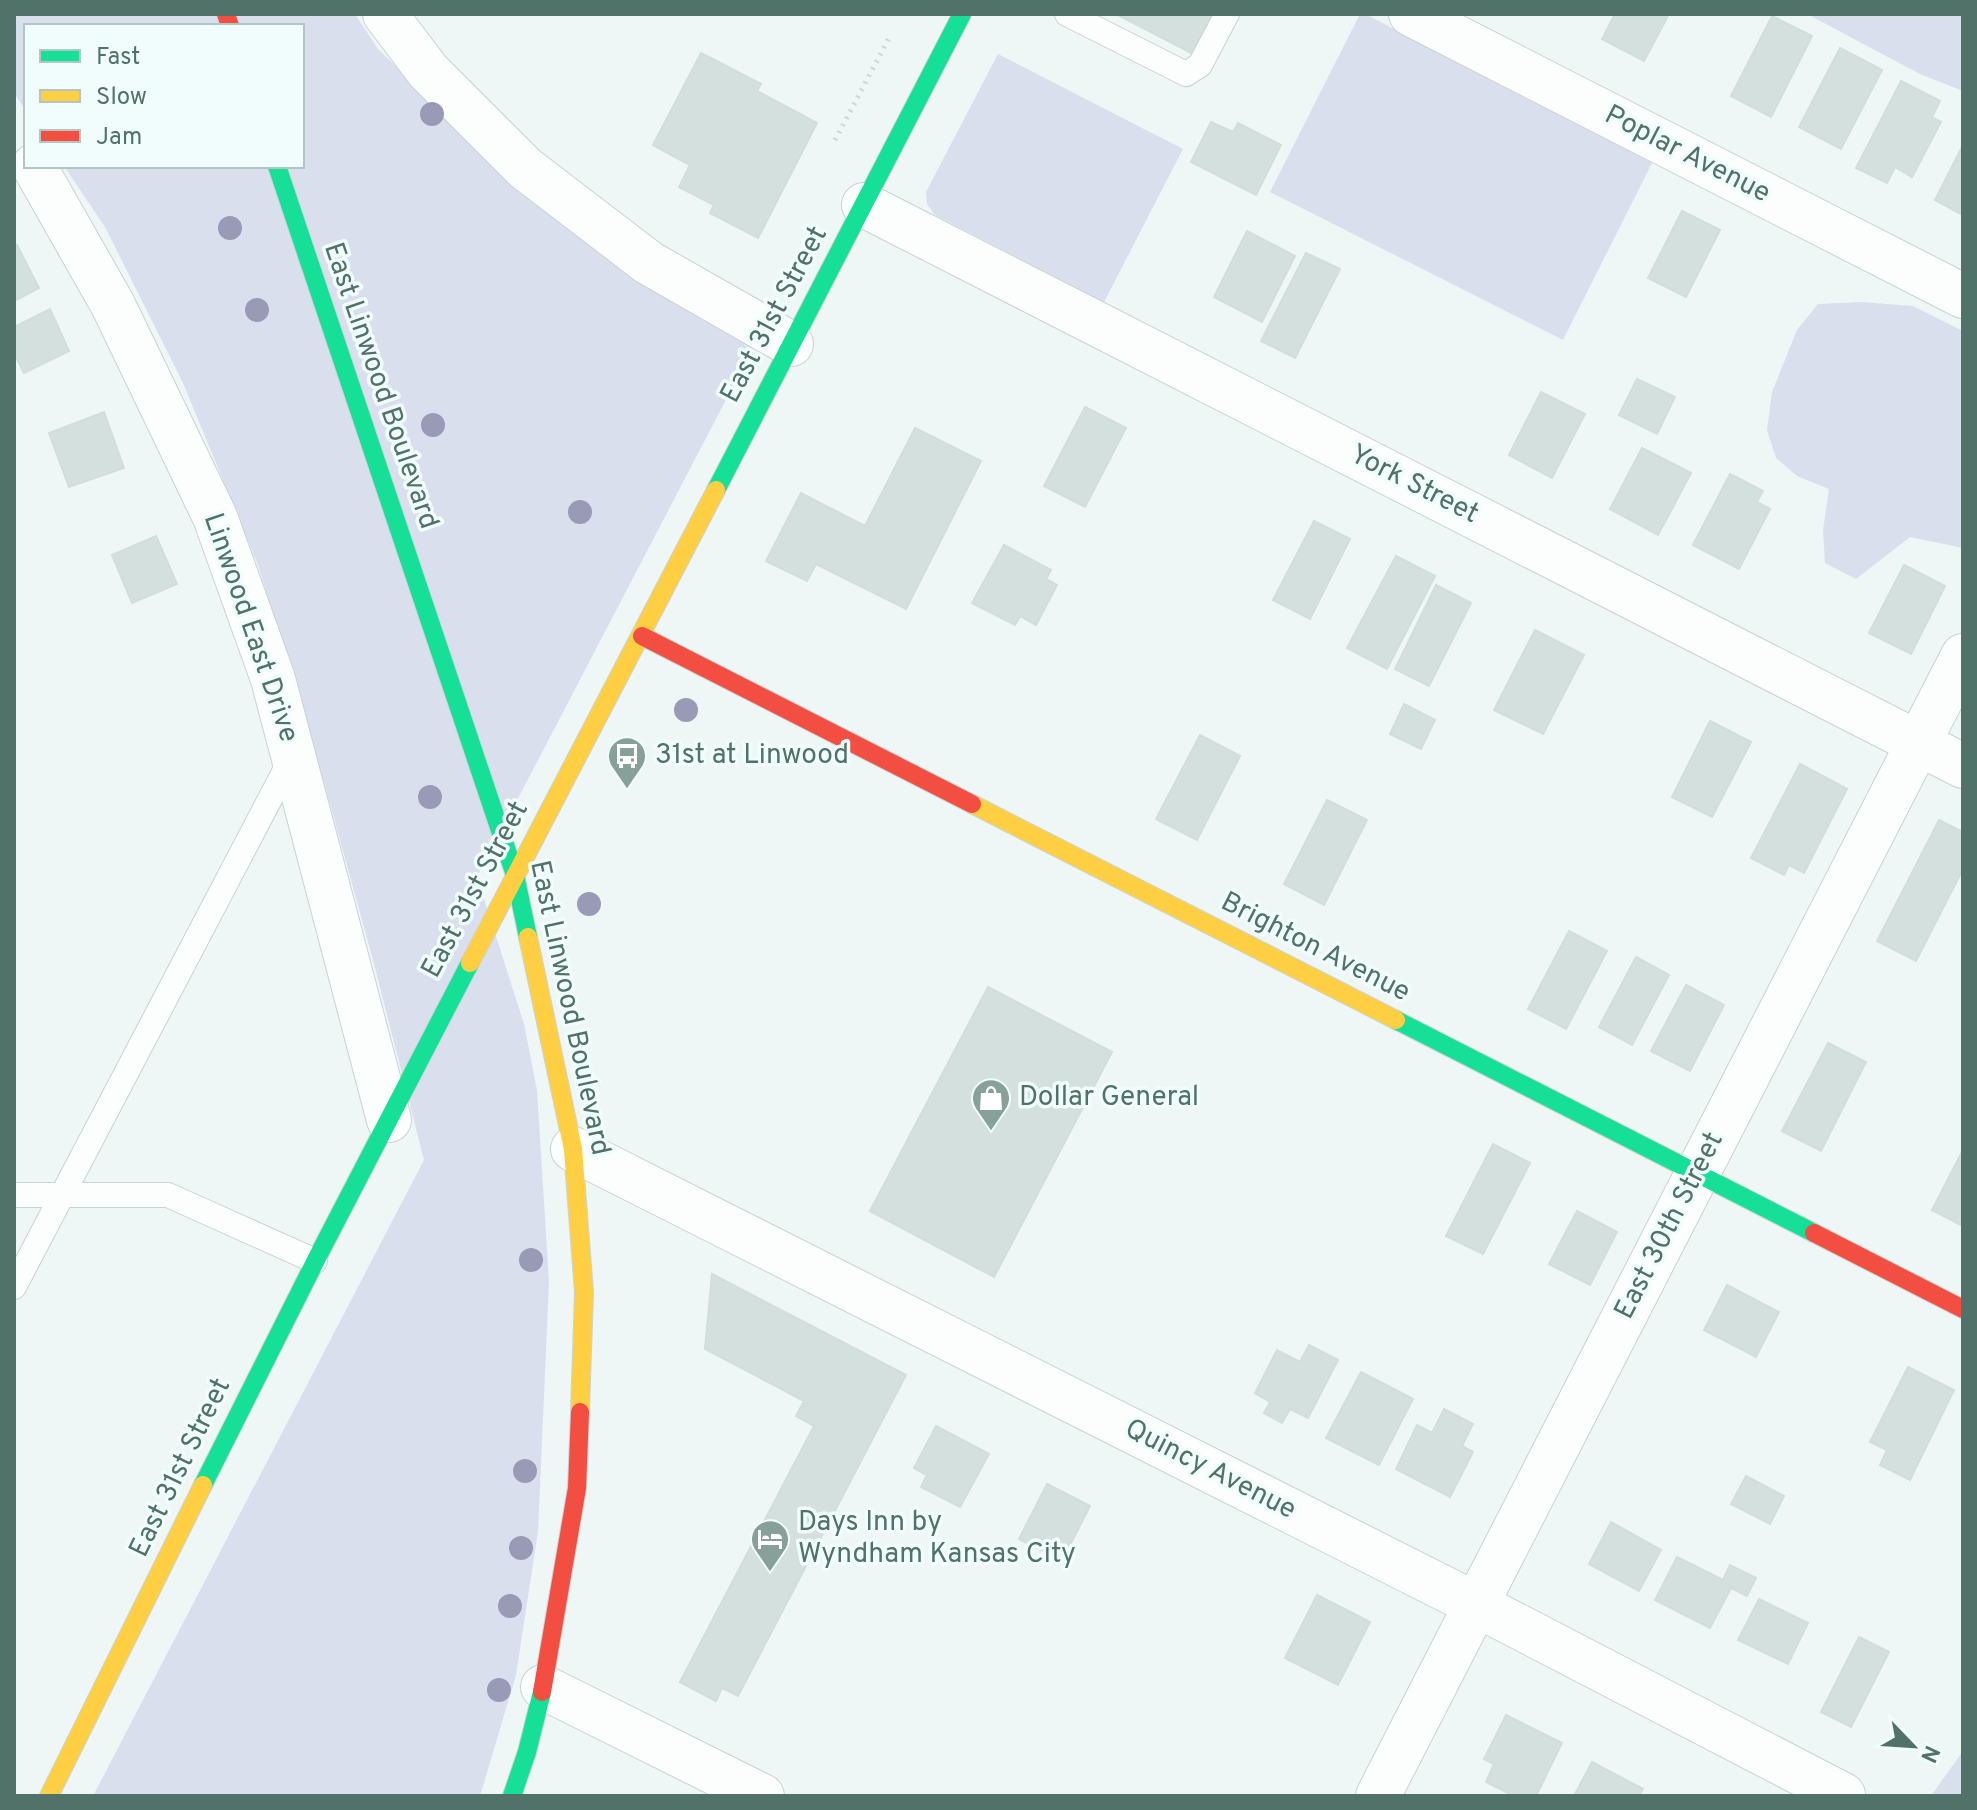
<svg xmlns="http://www.w3.org/2000/svg" width="1977" height="1810" viewBox="0 0 1977 1810" font-family="Overpass,sans-serif">
  <rect width="100%" height="100%" fill="#eef6f6"/>
  <path fill="#dadfed" d="M 14,14 L 355,14 L 378,49 L 458,127 L 754,346 L 477,877 L 524,1024 L 537,1090 L 549,1282 L 538,1531 L 516,1675 L 480,1796 L 93,1796 L 424,1160 L 373,960 L 324,782 L 258,565 L 183,383 L 105,227 L 64,166 L 302,166 L 302,26 L 26,26 L 26,111 L 14,93 Z
    M 1360,14 L 1365,14 L 1653,161 L 1563,340 L 1270,192 Z
    M 1807,14 L 1963,14 L 1963,91 L 1920,74 Z
    M 998,54 L 1183,149 L 1104,302 L 935,215 L 927,204 L 926,192 Z
    M 1860,302 L 1913,306 L 1963,331 L 1963,548 L 1910,537 L 1856,579 L 1825,563 L 1823,530 L 1829,489 L 1797,476 L 1776,458 L 1767,430 L 1772,392 L 1797,330 L 1818,304 Z
    M 1963,1751 L 1963,1796 L 1931,1796 Z"/>
  <path fill="#d4e0de" stroke="#d1dedc" stroke-width="2" d="M 1116,14 L 1216,14 L 1195,55 Z
    M 1615,14 L 1669,14 L 1644,61 L 1602,39 Z
    M 1772,16 L 1812,36 L 1771,117 L 1731,96 Z
    M 1840,48 L 1882,70 L 1841,149 L 1799,127 Z
    M 701,53 L 761,84 L 757,91 L 817,123 L 758,238 L 710,213 L 714,205 L 679,187 L 690,165 L 653,145 Z
    M 1901,81 L 1940,101 L 1932,117 L 1941,122 L 1912,177 L 1895,167 L 1887,183 L 1856,168 Z
    M 1211,122 L 1233,132 L 1238,123 L 1281,145 L 1256,195 L 1191,162 Z
    M 1963,145 L 1963,215 L 1935,200 Z
    M 1682,211 L 1720,230 L 1686,297 L 1648,278 Z
    M 1247,231 L 1295,256 L 1262,322 L 1214,297 Z
    M 17,245 L 39,288 L 14,301 L 14,247 Z
    M 1306,253 L 1340,269 L 1295,358 L 1261,341 Z
    M 50,309 L 69,351 L 24,373 L 14,353 L 14,327 Z
    M 1637,379 L 1675,397 L 1657,434 L 1619,415 Z
    M 1541,392 L 1585,414 L 1552,478 L 1509,455 Z
    M 1085,407 L 1126,428 L 1085,507 L 1044,486 Z
    M 104,412 L 124,468 L 69,487 L 49,433 Z
    M 915,428 L 981,461 L 906,609 L 816,564 L 807,581 L 766,561 L 801,493 L 865,526 Z
    M 1642,448 L 1691,473 L 1658,535 L 1610,509 Z
    M 1730,474 L 1763,491 L 1757,502 L 1770,509 L 1739,569 L 1693,545 Z
    M 1314,521 L 1350,539 L 1310,619 L 1273,600 Z
    M 156,536 L 177,584 L 132,603 L 112,555 Z
    M 1004,545 L 1051,570 L 1046,579 L 1057,585 L 1036,625 L 1020,616 L 1015,625 L 972,603 Z
    M 1396,556 L 1435,576 L 1387,669 L 1347,648 Z
    M 1904,565 L 1945,586 L 1911,654 L 1869,633 Z
    M 1436,585 L 1471,603 L 1429,686 L 1395,669 Z
    M 1535,630 L 1584,655 L 1543,734 L 1494,710 Z
    M 1404,704 L 1435,720 L 1421,749 L 1390,734 Z
    M 1710,721 L 1751,742 L 1712,817 L 1672,797 Z
    M 1200,735 L 1240,756 L 1197,840 L 1156,819 Z
    M 1800,764 L 1847,789 L 1804,873 L 1789,865 L 1784,875 L 1751,858 Z
    M 1327,800 L 1367,820 L 1324,905 L 1284,884 Z
    M 1939,820 L 1963,832 L 1963,869 L 1916,961 L 1877,941 Z
    M 1569,931 L 1607,951 L 1566,1029 L 1528,1009 Z
    M 1636,957 L 1669,975 L 1632,1045 L 1599,1027 Z
    M 1686,985 L 1724,1005 L 1690,1071 L 1651,1051 Z
    M 988,987 L 1112,1052 L 994,1277 L 870,1211 Z
    M 1828,1043 L 1866,1062 L 1821,1151 L 1782,1131 Z
    M 1493,1144 L 1530,1163 L 1483,1254 L 1446,1236 Z
    M 1963,1150 L 1963,1226 L 1932,1210 Z
    M 1577,1211 L 1617,1232 L 1590,1285 L 1549,1264 Z
    M 712,1274 L 906,1375 L 738,1696 L 722,1688 L 716,1701 L 680,1682 L 814,1426 L 796,1416 L 804,1401 L 705,1349 Z
    M 1727,1285 L 1779,1312 L 1756,1357 L 1704,1330 Z
    M 1309,1345 L 1338,1360 L 1308,1418 L 1290,1409 L 1282,1423 L 1264,1413 L 1270,1402 L 1255,1393 L 1277,1350 L 1300,1362 Z
    M 1908,1367 L 1954,1390 L 1910,1480 L 1880,1465 L 1887,1450 L 1870,1442 Z
    M 1361,1372 L 1413,1399 L 1379,1465 L 1326,1438 Z
    M 1444,1409 L 1473,1424 L 1462,1446 L 1473,1452 L 1450,1497 L 1396,1469 L 1417,1425 L 1432,1433 Z
    M 936,1426 L 989,1454 L 960,1507 L 921,1487 L 927,1475 L 914,1468 Z
    M 1746,1476 L 1784,1496 L 1770,1524 L 1731,1504 Z
    M 1047,1484 L 1090,1506 L 1062,1561 L 1019,1539 Z
    M 1611,1522 L 1661,1550 L 1639,1591 L 1589,1564 Z
    M 1677,1557 L 1723,1580 L 1730,1565 L 1756,1578 L 1747,1596 L 1731,1588 L 1710,1628 L 1655,1600 Z
    M 1317,1595 L 1370,1622 L 1338,1685 L 1285,1658 Z
    M 1759,1599 L 1808,1623 L 1788,1664 L 1738,1640 Z
    M 1859,1637 L 1889,1652 L 1851,1727 L 1821,1712 Z
    M 1506,1715 L 1562,1743 L 1536,1796 L 1514,1796 L 1486,1782 L 1494,1764 L 1484,1759 Z
    M 1592,1762 L 1643,1789 L 1639,1796 L 1574,1796 Z"/>
  <g fill="none" stroke-linecap="round" stroke-linejoin="round">
    <g stroke="#c9d3d2" stroke-width="26">
      <path id="lane" d="M 1067,14 L 1186,74 L 1200,65 L 1227,14
        M 14,1195 L 168,1195 L 315,1261
        M 14,1287 L 292,757"/>
    </g>
    <g stroke="#c9d3d2" stroke-width="46">
      <path id="street" d="M 385,14 L 428,71 L 525,168 L 649,263 L 791,344
        M 1411,14 L 1963,296
        M 34,166 L 113,305 L 215,517 L 273,679 L 389,1120
        M 864,205 L 1963,766
        M 573,1149 L 1477,1605 L 1843,1795
        M 543,1687 L 762,1796
        M 1378,1796 L 1963,656"/>
    </g>
    <g stroke="#cad4d3" stroke-width="20">
      <path id="fast" d="M 277,166 L 515,875 L 528,937
        M 716,490 L 962,14
        M 1396,1020 L 1814,1233
        M 203,1485 L 318,1256 L 470,963
        M 512,1796 L 527,1752 L 542,1692"/>
    </g>
    <g stroke="#cad4d3" stroke-width="20">
      <path id="slow" d="M 972,804 L 1396,1020
        M 528,937 L 573,1149 L 584,1292 L 580,1412
        M 470,963 L 716,490
        M 49,1796 L 203,1485"/>
    </g>
    <g stroke="#cad4d3" stroke-width="20">
      <path id="jam" d="M 226,14 L 230,26
        M 642,636 L 972,804
        M 1814,1233 L 1963,1309
        M 542,1692 L 577,1488 L 580,1412"/>
    </g>
    <path stroke="#cdd7d5" stroke-width="5" stroke-dasharray="2 6" stroke-linecap="butt" d="M 835,140 L 889,38"/>
    <use href="#lane" stroke="#fcfefe" stroke-width="24"/>
    <use href="#street" stroke="#fcfefe" stroke-width="44"/>
    <use href="#fast" stroke="#16e098" stroke-width="18"/>
    <use href="#slow" stroke="#ffcf43" stroke-width="18"/>
    <use href="#jam" stroke="#f24e42" stroke-width="18"/>
  </g>
  <g fill="#999bb6">
    <circle cx="432" cy="114" r="12"/>
    <circle cx="230" cy="228" r="12"/>
    <circle cx="257" cy="310" r="12"/>
    <circle cx="433" cy="425" r="12"/>
    <circle cx="580" cy="512" r="12"/>
    <circle cx="686" cy="710" r="12"/>
    <circle cx="430" cy="797" r="12"/>
    <circle cx="589" cy="904" r="12"/>
    <circle cx="531" cy="1260" r="12"/>
    <circle cx="525" cy="1471" r="12"/>
    <circle cx="521" cy="1548" r="12"/>
    <circle cx="510" cy="1606" r="12"/>
    <circle cx="499" cy="1690" r="12"/>
  </g>
  <defs>
    <g id="bus-pin" transform="scale(2)"><path d="M0 17L-7.5 6A9.5 9.5 0 1 1 7.5 6Z" fill="#88a09a" stroke="#f1fdfd"/><path d="M-5-6H5V4H4V6H2V4H-2V6H-4V4H-5ZM-3.5-4V0h7V-4ZM-3.5 1.2v1.5H-2V1.2ZM2 1.2v1.5H3.5V1.2Z" fill="#fff"/></g>
    <g id="shop-pin" transform="scale(2)"><path d="M0 17L-7.5 6A9.5 9.5 0 1 1 7.5 6Z" fill="#88a09a" stroke="#f1fdfd"/><path d="M-5-2.5h2.3a2.7 3.5 0 0 1 5.4 0H5L5.5 6h-11ZM-1.5-2.5h3a1.5 2.3 0 0 0-3 0Z" fill="#fff"/></g>
    <g id="hotel-pin" transform="scale(2)"><path d="M0 17L-7.5 6A9.5 9.5 0 1 1 7.5 6Z" fill="#88a09a" stroke="#f1fdfd"/><path d="M-6-4.5h1.5V1H6V5H4.5V3h-9V5H-6ZM-4 0a1.8 1.8 0 1 1 3.6 0ZM.5 0V-2.5h3Q6-2.5 6 0Z" fill="#fff"/></g>
  </defs>
  <g fill-rule="evenodd">
    <use href="#bus-pin" x="627" y="756"/>
    <use href="#shop-pin" x="991" y="1098"/>
    <use href="#hotel-pin" x="770" y="1539"/>
  </g>
  <g text-anchor="middle" dominant-baseline="central" stroke-width="7" stroke-linejoin="round" paint-order="stroke">
    <g font-size="28" fill="#517268" stroke="#f1fdfd">
      <text transform="translate(1687 155) rotate(27)">Poplar Avenue</text>
      <text transform="translate(775 315) rotate(-62)">East 31st Street</text>
      <text transform="translate(380 386) rotate(71)">East Linwood Boulevard</text>
      <text transform="translate(1414 485) rotate(27)">York Street</text>
      <text transform="translate(250 628) rotate(71)">Linwood East Drive</text>
      <text transform="translate(476 890) rotate(-62)">East 31st Street</text>
      <text transform="translate(1315 948) rotate(27)">Brighton Avenue</text>
      <text transform="translate(569 1008) rotate(78)">East Linwood Boulevard</text>
      <text transform="translate(1670 1226) rotate(-63)">East 30th Street</text>
      <text transform="translate(181 1468) rotate(-64)">East 31st Street</text>
      <text transform="translate(1210 1470) rotate(27)">Quincy Avenue</text>
    </g>
    <g font-size="28" fill="#517268" stroke="#f1fdfd" text-anchor="start">
      <text x="655" y="756">31st at Linwood</text>
      <text x="1019" y="1098">Dollar General</text>
      <text x="798" y="1523">Days Inn by<tspan x="798" dy="32">Wyndham Kansas City</tspan></text>
    </g>
  </g>
  <rect width="1977" height="1810" fill="none" stroke="#517268" stroke-width="32"/>
  <rect x="24" y="24" width="280" height="144" fill="#f1fdfd" stroke="#b1c5c1" stroke-width="2"/>
  <rect x="40" y="50" width="40" height="12" fill="#16e098" stroke="#b1c5c1" stroke-width="2"/>
  <text x="96" y="64" font-size="24" fill="#517268">Fast</text>
  <rect x="40" y="90" width="40" height="12" fill="#ffcf43" stroke="#b1c5c1" stroke-width="2"/>
  <text x="96" y="104" font-size="24" fill="#517268">Slow</text>
  <rect x="40" y="130" width="40" height="12" fill="#f24e42" stroke="#b1c5c1" stroke-width="2"/>
  <text x="96" y="144" font-size="24" fill="#517268">Jam</text>
  <g transform="translate(1913 1746) rotate(115)" stroke="#f1fdfd" stroke-width="6" paint-order="stroke">
  <path d="M0-6L14 30L0 20L-14 30Z" fill="#517268"/>
  <text y="-12" font-size="22" font-weight="bold" text-anchor="middle" fill="#517268">N</text>
  </g>
</svg>
